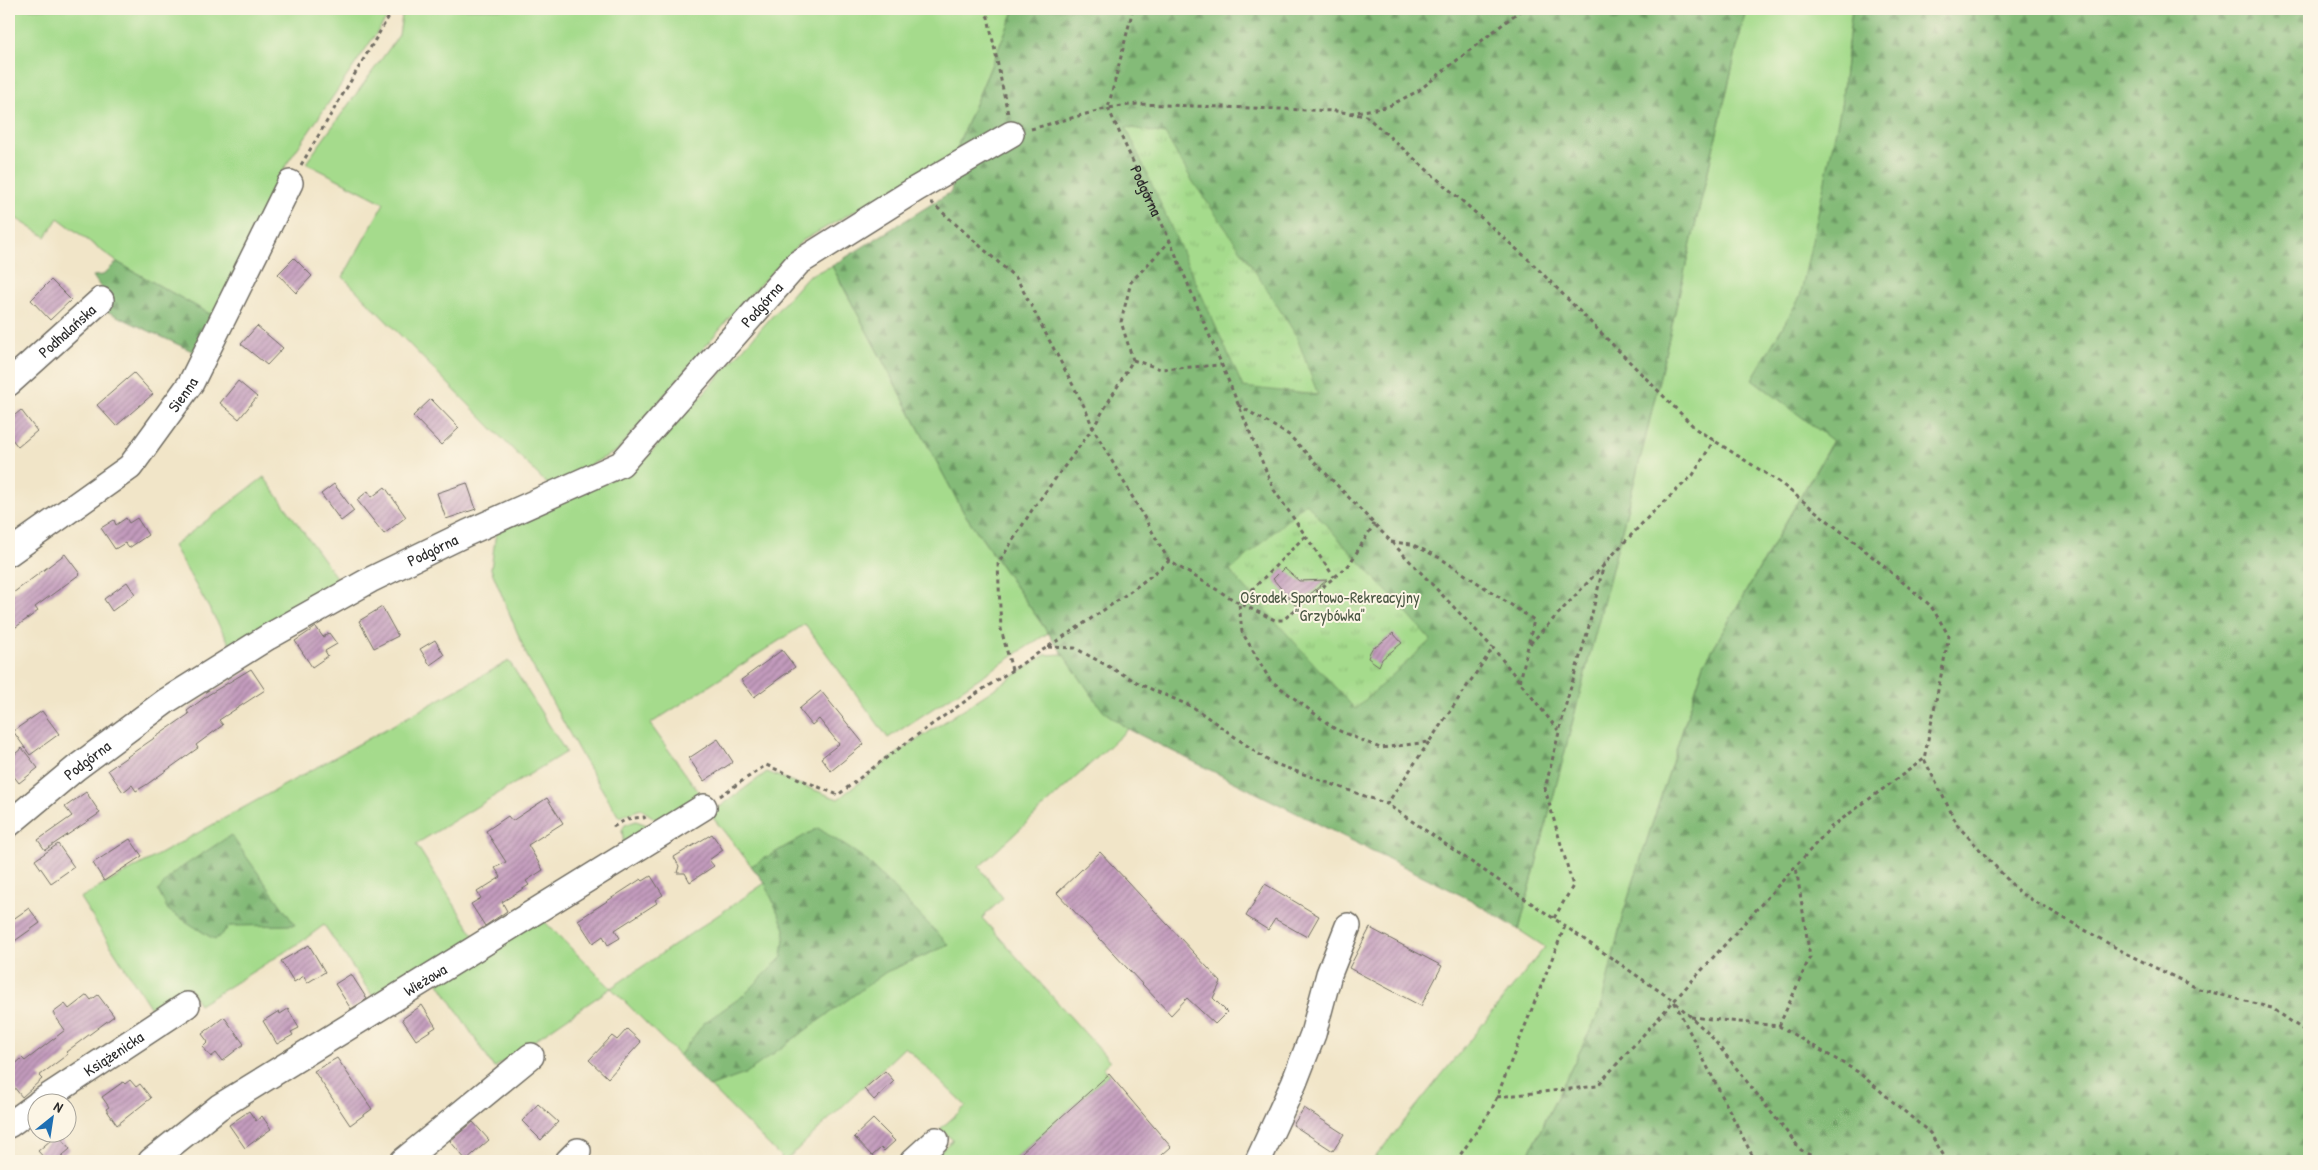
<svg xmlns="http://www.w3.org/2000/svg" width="2318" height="1170" viewBox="0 0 2318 1170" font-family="'Patrick Hand',sans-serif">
  <defs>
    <pattern id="forest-firs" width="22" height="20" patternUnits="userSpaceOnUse" patternTransform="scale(1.25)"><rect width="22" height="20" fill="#84bb78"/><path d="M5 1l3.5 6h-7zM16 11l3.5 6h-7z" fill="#6c9863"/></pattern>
    <pattern id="park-tufts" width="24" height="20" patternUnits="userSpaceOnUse" patternTransform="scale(1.25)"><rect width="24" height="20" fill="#a5db8c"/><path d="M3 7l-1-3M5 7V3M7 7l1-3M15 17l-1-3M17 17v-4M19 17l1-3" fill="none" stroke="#8ebc79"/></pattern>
    <pattern id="building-hatch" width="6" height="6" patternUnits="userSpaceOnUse" patternTransform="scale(1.25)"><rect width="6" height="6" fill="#c39bbd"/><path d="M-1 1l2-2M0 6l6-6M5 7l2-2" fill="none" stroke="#9f7f9a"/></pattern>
  </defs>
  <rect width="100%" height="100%" fill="#fcf5e5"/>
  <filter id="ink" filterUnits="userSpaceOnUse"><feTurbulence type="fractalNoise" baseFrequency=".02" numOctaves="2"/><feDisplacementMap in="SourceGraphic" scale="10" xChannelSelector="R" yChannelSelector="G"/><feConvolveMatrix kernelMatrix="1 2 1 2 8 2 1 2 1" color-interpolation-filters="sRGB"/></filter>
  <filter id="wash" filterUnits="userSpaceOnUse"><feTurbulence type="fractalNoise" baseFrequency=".0096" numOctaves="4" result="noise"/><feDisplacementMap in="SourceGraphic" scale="20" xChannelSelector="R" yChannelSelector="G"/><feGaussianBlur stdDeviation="1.12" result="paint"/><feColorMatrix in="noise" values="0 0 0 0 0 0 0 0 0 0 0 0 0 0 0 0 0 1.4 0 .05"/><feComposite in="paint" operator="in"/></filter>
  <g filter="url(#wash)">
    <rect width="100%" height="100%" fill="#f1e5c8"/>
    <path fill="#a5db8c" stroke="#68835c" d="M 9,9 L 393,9 L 286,165 L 217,318 L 117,262 L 58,218 L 46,237 L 9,214 Z
      M 403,9 L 1015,9 L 959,142 L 957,153 L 802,241 L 740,305 L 617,451 L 549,486 L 343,277 L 384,203 L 306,163 L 399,35 Z
      M 1746,9 L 1852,9 L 1841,106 L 1833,440 L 1704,664 L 1623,914 L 1600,1011 L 1525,1161 L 1372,1161 L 1545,947 L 1519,930 L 1644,444 Z
      M 832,266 L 964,513 L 1048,633 L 888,738 L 805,624 L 650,724 L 700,794 L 660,822 L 641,809 L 619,817 L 584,760 L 527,656 L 491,569 L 496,532 L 638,467 L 808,276 Z
      M 264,477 L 343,587 L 231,646 L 173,546 Z
      M 1063,654 L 1103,710 L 1128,729 L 979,867 L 1003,898 L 982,918 L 1110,1061 L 1103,1067 L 1109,1074 L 1012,1161 L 928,1161 L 953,1140 L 940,1129 L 966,1106 L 905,1047 L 785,1161 L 611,988 L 494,1068 L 439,983 L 541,918 L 611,988 L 765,883 L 710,814 L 767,772 L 838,799 L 899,752 L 1045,655 Z
      M 509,661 L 566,752 L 416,844 L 478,942 L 378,1004 L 324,925 L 301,942 L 199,1005 L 189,987 L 152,1010 L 80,898 Z
      M 636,821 L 647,825 L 649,836 L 624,845 L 622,830 L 625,825 Z"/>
    <path fill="url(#forest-firs)" stroke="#587352" d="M 1015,9 L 1746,9 L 1644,444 L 1519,930 L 1471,900 L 1128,729 L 1103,711 L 964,513 L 832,266 L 951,192 L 959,142 Z
      M 1852,9 L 2309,9 L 2309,1161 L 1525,1161 L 1600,1011 L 1623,914 L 1704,664 L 1833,441 L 1752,379 L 1800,297 L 1841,106 Z
      M 117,262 L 217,318 L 205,357 L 104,310 L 103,291 L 93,276 L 103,275 Z
      M 818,828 L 864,858 L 949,945 L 886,972 L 745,1074 L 709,1087 L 679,1056 L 704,1023 L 744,995 L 782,957 L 785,929 L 765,883 L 751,866 Z
      M 231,835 L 295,925 L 230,926 L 215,940 L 168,910 L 158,891 L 173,873 Z"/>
    <path fill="url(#park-tufts)" stroke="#68835c" d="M 1126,127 L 1165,134 L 1193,182 L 1249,262 L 1296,335 L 1318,395 L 1243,387 Z
      M 1306,503 L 1431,640 L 1355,709 L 1230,571 Z"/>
    <g id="blocks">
      <path fill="url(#building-hatch)" d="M 294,258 L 312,276 L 296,293 L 278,274 Z
        M 51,280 L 71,300 L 50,320 L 31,300 Z
        M 257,326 L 283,348 L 267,365 L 241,344 Z
        M 134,373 L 153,394 L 116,426 L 97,405 Z
        M 238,381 L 257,397 L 239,419 L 220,403 Z
        M 431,399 L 459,428 L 441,445 L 413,416 Z
        M 21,410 L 37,431 L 18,447 L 9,435 L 9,420 Z
        M 467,483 L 476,509 L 446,519 L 437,493 Z
        M 334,484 L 354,511 L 341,521 L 321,494 Z
        M 385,487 L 406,517 L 384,534 L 357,500 L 368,491 L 372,497 Z
        M 126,518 L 129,523 L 137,518 L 148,535 L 129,548 L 125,543 L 115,549 L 101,528 L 114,520 L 116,525 Z
        M 65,554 L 80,574 L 35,607 L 38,611 L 9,632 L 9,596 Z
        M 1284,568 L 1299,581 L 1327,580 L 1296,606 L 1273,579 Z
        M 127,582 L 135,594 L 112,611 L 104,599 Z
        M 382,607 L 398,636 L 374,648 L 359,621 Z
        M 316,627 L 323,637 L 329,633 L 337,644 L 325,651 L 328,656 L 312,667 L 295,641 Z
        M 1393,633 L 1402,643 L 1382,659 L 1379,666 L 1368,658 L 1370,652 L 1373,647 L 1377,646 Z
        M 435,640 L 444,655 L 430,665 L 420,649 Z
        M 782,650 L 795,667 L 754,697 L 741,680 Z
        M 251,669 L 265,690 L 219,720 L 223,725 L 196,745 L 198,748 L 146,785 L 136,791 L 132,785 L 123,792 L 108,770 L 189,714 L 187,711 L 208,695 Z
        M 821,691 L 864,744 L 831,771 L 821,758 L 839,744 L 819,719 L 812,725 L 799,709 Z
        M 42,711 L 59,734 L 30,755 L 13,731 Z
        M 718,739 L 733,762 L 704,781 L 689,758 Z
        M 22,748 L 38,768 L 19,783 L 9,770 L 9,759 Z
        M 86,792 L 100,813 L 45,850 L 38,840 L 72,816 L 65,807 Z
        M 547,798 L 563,823 L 528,845 L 543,870 L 526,881 L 529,885 L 502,902 L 507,911 L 485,926 L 471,904 L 481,898 L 477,892 L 501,877 L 495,868 L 506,862 L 486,831 L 508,816 L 512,821 Z
        M 712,834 L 723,850 L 709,860 L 714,866 L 690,882 L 685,873 L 677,873 L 679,866 L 674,857 Z
        M 130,839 L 142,856 L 104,881 L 93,863 Z
        M 58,844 L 74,867 L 51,883 L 35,860 Z
        M 1100,852 L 1221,982 L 1213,998 L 1227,1012 L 1215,1024 L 1187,998 L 1171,1015 L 1057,893 Z
        M 651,876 L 663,895 L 655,900 L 657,903 L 615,930 L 620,938 L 608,945 L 603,936 L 593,943 L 578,920 L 641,879 L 643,881 Z
        M 1265,884 L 1319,916 L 1307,937 L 1275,919 L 1268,930 L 1246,916 Z
        M 29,908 L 40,923 L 9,945 L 9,922 Z
        M 1370,928 L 1442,966 L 1421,1006 L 1349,968 Z
        M 309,945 L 325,972 L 307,983 L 304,976 L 294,982 L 281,961 Z
        M 351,974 L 367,999 L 351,1009 L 335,984 Z
        M 87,995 L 91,1000 L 98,995 L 114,1016 L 66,1052 L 68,1054 L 39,1076 L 42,1079 L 22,1097 L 9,1081 L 9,1070 L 22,1058 L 25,1061 L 65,1030 L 53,1013 L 65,1004 L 69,1009 Z
        M 422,1005 L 436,1027 L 416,1040 L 402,1019 Z
        M 288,1009 L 299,1028 L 291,1032 L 293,1035 L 277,1044 L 263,1021 L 279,1011 L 280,1014 Z
        M 224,1017 L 244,1044 L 222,1061 L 216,1053 L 211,1057 L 203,1047 L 208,1042 L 202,1034 Z
        M 627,1029 L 641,1042 L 608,1078 L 589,1060 L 612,1036 L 617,1040 Z
        M 337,1058 L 372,1109 L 350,1125 L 314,1071 Z
        M 885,1071 L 894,1081 L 874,1100 L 864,1089 Z
        M 1109,1074 L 1171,1147 L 1155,1161 L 1012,1161 Z
        M 130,1080 L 136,1087 L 140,1084 L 151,1098 L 117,1125 L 106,1109 L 109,1107 L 102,1097 L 123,1082 L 125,1084 Z
        M 538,1104 L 558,1122 L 541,1140 L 522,1121 Z
        M 1304,1108 L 1344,1134 L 1333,1151 L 1293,1125 Z
        M 249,1111 L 256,1121 L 262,1116 L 271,1129 L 245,1148 L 229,1125 Z
        M 873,1119 L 895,1141 L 884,1151 L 881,1148 L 872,1156 L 854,1137 Z
        M 473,1122 L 489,1140 L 466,1160 L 450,1141 Z
        M 58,1134 L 70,1149 L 56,1161 L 47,1161 L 38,1151 Z"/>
    </g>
  </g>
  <g filter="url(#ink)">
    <use href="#blocks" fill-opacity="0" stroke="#706c62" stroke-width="1"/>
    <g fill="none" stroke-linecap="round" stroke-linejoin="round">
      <g stroke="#706c62" stroke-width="28">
        <g id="minor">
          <path id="s2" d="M 9,383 L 101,300"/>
          <path id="s3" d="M 9,553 L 130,467 L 191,383 L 290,183"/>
          <path id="s4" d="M 9,824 L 76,768 L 166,701 L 268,637 L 370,580 L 467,533 L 621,464 L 798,263 L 916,189 L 1011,134"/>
          <path id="s5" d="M 40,1102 L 187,1005"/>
          <path d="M 9,1125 L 38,1104"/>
          <path id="s6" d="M 151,1161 L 219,1107 L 704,807"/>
          <path d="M 403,1161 L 531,1056"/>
          <path d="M 568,1161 L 578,1151"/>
          <path d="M 913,1161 L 936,1140"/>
          <path d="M 1258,1161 L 1294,1083 L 1313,1034 L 1329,974 L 1348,926"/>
        </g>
      </g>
      <g stroke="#706c62" stroke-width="3" stroke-dasharray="4 4" stroke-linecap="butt">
        <path d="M 982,9 L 988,17 L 1008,114"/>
        <path d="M 1133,9 L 1108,108 L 1137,104 L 1336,111 L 1366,116 L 1530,261 L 1696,429 L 1779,482 L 1867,552 L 1931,606 L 1949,636 L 1924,759 L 1958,826 L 2020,893 L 2127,954 L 2199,989 L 2272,1008 L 2309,1034"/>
        <path d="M 1350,113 L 1387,107 L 1418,91 L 1522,9"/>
        <path id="s1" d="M 1031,129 L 1108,108 L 1170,241 L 1274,490 L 1334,577"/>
        <path d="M 301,165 L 388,18 L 398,9"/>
        <path d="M 931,202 L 1017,279 L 1085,408 L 1093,428 L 1169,561"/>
        <path d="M 1133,360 L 1161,369 L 1221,365"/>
        <path d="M 1238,405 L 1289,435 L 1493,648 L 1558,730"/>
        <path d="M 1305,536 L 1239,603 L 1242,632 L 1270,680 L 1335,729 L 1380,748 L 1429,742 L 1493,648"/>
        <path d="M 1391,542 L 1411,544 L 1440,558 L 1534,620 L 1528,646"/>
        <path d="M 1048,647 L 1075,648 L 1144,686 L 1193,707 L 1270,762 L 1387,804"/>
        <path d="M 1012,670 L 1001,629 L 998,564 L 1032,510 L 1093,428 L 1133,360 L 1121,322 L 1131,282 L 1170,241"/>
        <path d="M 1520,682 L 1528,646 L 1604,565"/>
        <path d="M 1429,742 L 1387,804 L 1674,1001 L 1755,1161"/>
        <path d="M 720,796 L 766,765 L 838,795 C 895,750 953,708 1014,669 C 1066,634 1121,602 1169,561 L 1239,603 L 1275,620 L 1283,620 L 1349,565 L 1374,524"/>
        <path d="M 613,827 L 627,819 L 644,817 L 645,819"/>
        <path d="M 1554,918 L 1573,886 L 1545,789 L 1567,700 L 1588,630 L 1604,564 L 1651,514 L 1693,475 L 1714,440"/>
        <path d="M 1676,1003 L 1710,1035 L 1801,1150 L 1821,1161"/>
        <path d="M 1691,1017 L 1779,1026 L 1858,1072 L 1930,1133 L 1947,1161"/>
        <path d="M 1779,1026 L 1810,957 L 1796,867"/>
        <path d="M 1497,1097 L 1597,1086 L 1831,827 L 1924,759"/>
        <path d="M 1456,1161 L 1492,1109 L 1565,926"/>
      </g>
      <use href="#minor" stroke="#fff" stroke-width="25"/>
    </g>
  </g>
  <g text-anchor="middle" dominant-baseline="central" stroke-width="4" stroke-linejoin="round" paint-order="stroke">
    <g font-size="16" fill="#2b2b2b" stroke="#fcf5e5">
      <text stroke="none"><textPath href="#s1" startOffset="171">Podgórna</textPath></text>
      <text stroke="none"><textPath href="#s4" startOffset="926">Podgórna</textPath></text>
      <text stroke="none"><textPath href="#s2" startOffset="78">Podhalańska</textPath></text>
      <text stroke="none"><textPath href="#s3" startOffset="238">Sienna</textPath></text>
      <text stroke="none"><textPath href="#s4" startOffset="506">Podgórna</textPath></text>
      <text stroke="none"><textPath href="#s4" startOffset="101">Podgórna</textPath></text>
      <text stroke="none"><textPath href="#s6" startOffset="329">Wieżowa</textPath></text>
      <text stroke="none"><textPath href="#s5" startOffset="88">Książenicka</textPath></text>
    </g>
    <g font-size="16" fill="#4a5743" stroke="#fcf5e5">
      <text x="1330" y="597">Ośrodek Sportowo-Rekreacyjny<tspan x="1330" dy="18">"Grzybówka"</tspan></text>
    </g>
  </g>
  <rect width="2318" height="1170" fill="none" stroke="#fcf5e5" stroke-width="30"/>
  <g transform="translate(52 1118) rotate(30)"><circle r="24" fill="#fcf5e5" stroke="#a8a49b"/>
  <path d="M0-4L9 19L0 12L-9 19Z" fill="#1f6fb2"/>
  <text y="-8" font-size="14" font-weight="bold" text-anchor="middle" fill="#2b2b2b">N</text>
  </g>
</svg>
